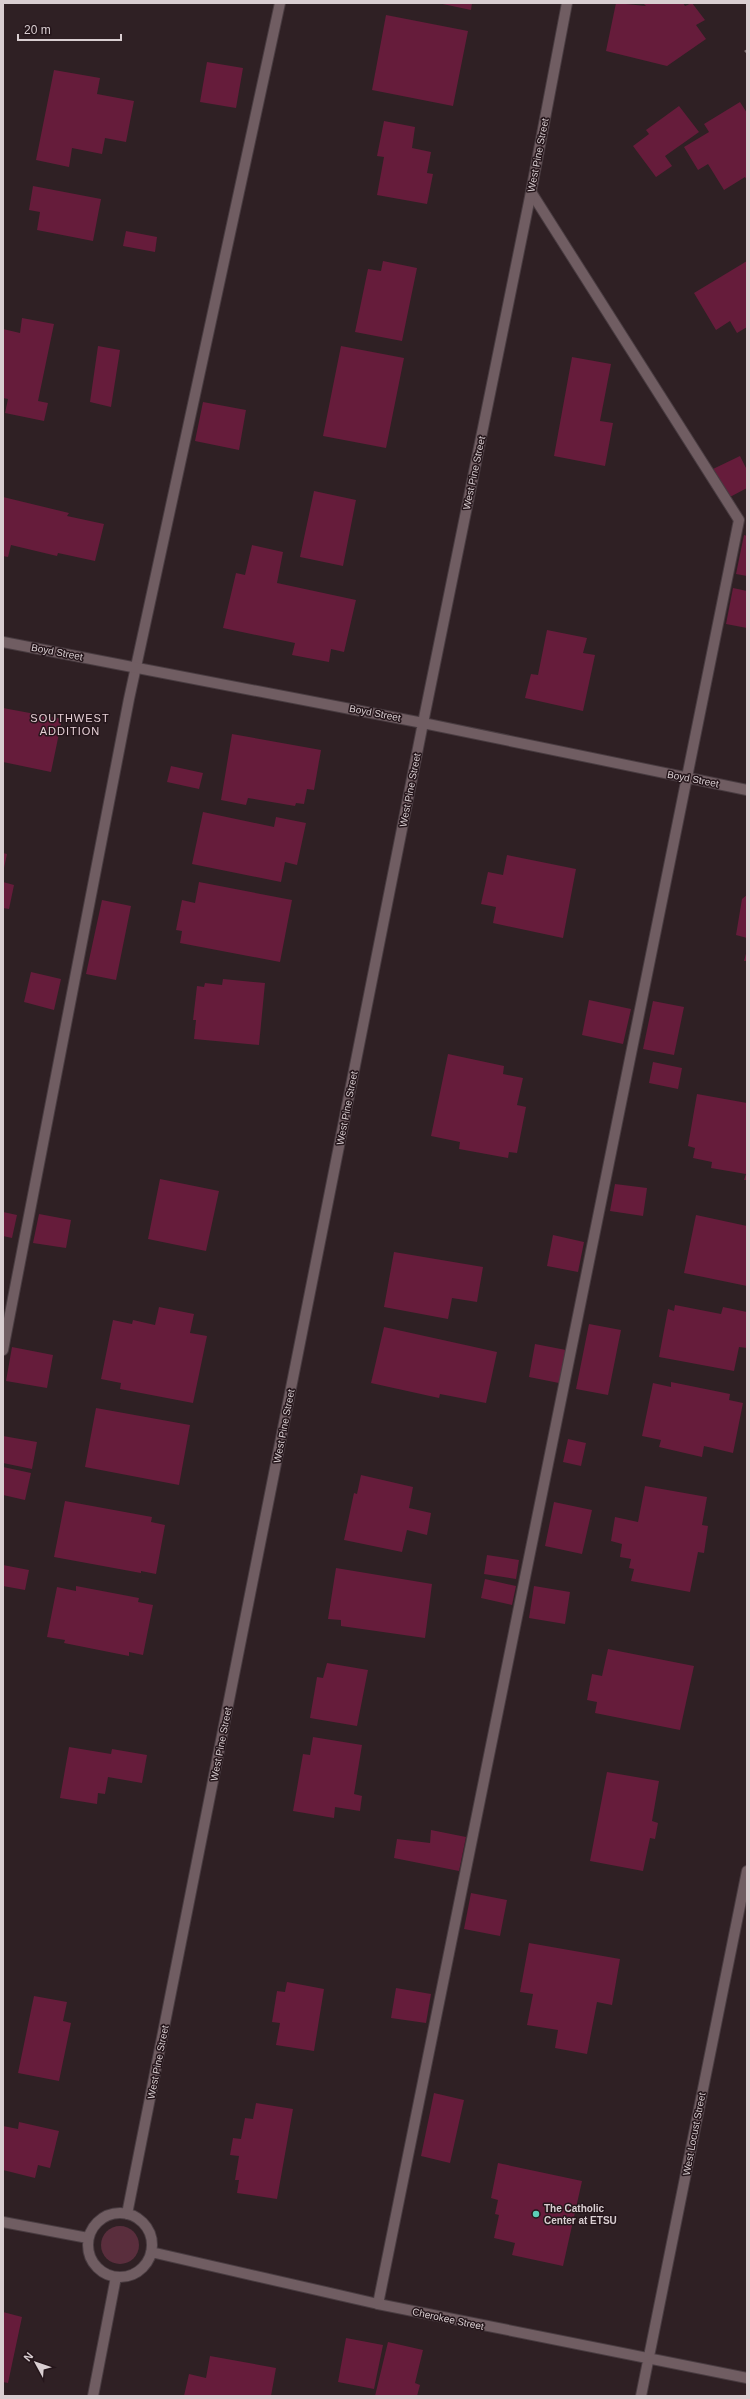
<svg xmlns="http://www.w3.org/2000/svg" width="750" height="2399" viewBox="0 0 750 2399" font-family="Arial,sans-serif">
  <rect width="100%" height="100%" fill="#2f2024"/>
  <path fill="#5a2e3d" d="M101 2245a19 19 0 1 1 38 0a19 19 0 1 1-38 0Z"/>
  <path fill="#661c3b" d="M 438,3 L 472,3 L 471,10 Z
    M 616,3 L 646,6 L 643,3 L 683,3 L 685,6 L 692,3 L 705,20 L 696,25 L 706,39 L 667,66 L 606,51 Z
    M 386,15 L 468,31 L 453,106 L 372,90 Z
    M 207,62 L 243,68 L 236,108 L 200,102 Z
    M 54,70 L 100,78 L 97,94 L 134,101 L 126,142 L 105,138 L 102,154 L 72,148 L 69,167 L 36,160 Z
    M 740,102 L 747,113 L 747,180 L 745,177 L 724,190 L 708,164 L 698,170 L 684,147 L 709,132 L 704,124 Z
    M 679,106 L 699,132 L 665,156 L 672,166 L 656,177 L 633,146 L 649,134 L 646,130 Z
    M 384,121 L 415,127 L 412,148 L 431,152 L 427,173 L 433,174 L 427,204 L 377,195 L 384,157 L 377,156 Z
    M 33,186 L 101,199 L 93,241 L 37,230 L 40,212 L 29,210 Z
    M 126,231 L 157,237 L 155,252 L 123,246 Z
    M 383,261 L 417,268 L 402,341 L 355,332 L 368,269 L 381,271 Z
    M 747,261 L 747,327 L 737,333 L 730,321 L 716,330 L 694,293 Z
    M 22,318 L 54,324 L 38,401 L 48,403 L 44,421 L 5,413 L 8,399 L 3,398 L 3,329 L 20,333 Z
    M 98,346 L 120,350 L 111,407 L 90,402 Z
    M 341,346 L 404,358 L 386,448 L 323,436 Z
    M 572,357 L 611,364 L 600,421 L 613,423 L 605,466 L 554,456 Z
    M 203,402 L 246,410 L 239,450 L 195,441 Z
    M 740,456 L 747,470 L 747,488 L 728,498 L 713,469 Z
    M 314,491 L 356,500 L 343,566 L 300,557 Z
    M 3,497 L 69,513 L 67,516 L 104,524 L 95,561 L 58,553 L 57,556 L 11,545 L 8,557 L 3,556 Z
    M 744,535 L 747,536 L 747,576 L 736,574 Z
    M 252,545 L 283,552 L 277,583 L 356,600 L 344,652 L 331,649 L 329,662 L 292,655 L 295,643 L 223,628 L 236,573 L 245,575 Z
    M 733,588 L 747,591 L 747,628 L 726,624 Z
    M 547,630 L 587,638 L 583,653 L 595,655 L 583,711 L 525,698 L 531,674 L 538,675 Z
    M 3,708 L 62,719 L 51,772 L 3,762 Z
    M 232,734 L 321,750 L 314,790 L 307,789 L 304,804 L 296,803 L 295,806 L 248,798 L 246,805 L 221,800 Z
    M 171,766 L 203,773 L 199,789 L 167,782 Z
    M 203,812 L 274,827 L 276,817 L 306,823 L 297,865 L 285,862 L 281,882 L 192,864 Z
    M 3,853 L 7,854 L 4,868 L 3,868 Z
    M 507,855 L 576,869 L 563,938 L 493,923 L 496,907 L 481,904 L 488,872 L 503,875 Z
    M 3,882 L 14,885 L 9,909 L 3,908 Z
    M 199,882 L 292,900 L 280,962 L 180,943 L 182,931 L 176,930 L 182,900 L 195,903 Z
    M 747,895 L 747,938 L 736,935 L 742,899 Z
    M 102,900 L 131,906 L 116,980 L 86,974 Z
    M 747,950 L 747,961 L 744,961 Z
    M 31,972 L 61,979 L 54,1010 L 24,1002 Z
    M 223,979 L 265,983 L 259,1045 L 194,1039 L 196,1020 L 193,1020 L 197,986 L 204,987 L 205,983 L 222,985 Z
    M 589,1000 L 631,1009 L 623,1044 L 582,1035 Z
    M 653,1001 L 684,1007 L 674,1055 L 643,1049 Z
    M 448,1054 L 504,1066 L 503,1074 L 523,1078 L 517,1105 L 526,1107 L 517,1153 L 509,1152 L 508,1158 L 459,1149 L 460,1142 L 431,1136 Z
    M 653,1062 L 682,1068 L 678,1089 L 649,1083 Z
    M 697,1094 L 747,1103 L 747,1180 L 744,1180 L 746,1174 L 711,1168 L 712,1162 L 693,1158 L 695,1148 L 688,1146 Z
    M 160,1179 L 219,1191 L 206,1251 L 148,1239 Z
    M 615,1184 L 647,1188 L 643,1216 L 610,1211 Z
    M 3,1212 L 17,1215 L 12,1238 L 3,1236 Z
    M 39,1214 L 71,1220 L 66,1248 L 33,1243 Z
    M 696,1215 L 747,1226 L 747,1286 L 684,1273 Z
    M 553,1235 L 584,1242 L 578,1272 L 547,1266 Z
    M 394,1252 L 483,1267 L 477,1302 L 452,1298 L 448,1319 L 384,1307 Z
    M 675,1305 L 721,1314 L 723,1307 L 747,1312 L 747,1348 L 739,1347 L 734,1371 L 659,1357 L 668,1309 L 674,1311 Z
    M 159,1307 L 194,1314 L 190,1333 L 207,1336 L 193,1403 L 120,1389 L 121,1383 L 101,1379 L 113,1320 L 132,1324 L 133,1320 L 155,1325 Z
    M 589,1324 L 621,1330 L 608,1395 L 576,1389 Z
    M 384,1327 L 497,1352 L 486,1403 L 440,1394 L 439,1398 L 371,1383 Z
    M 535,1344 L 566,1350 L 559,1383 L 529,1377 Z
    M 12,1347 L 53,1355 L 47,1388 L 6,1381 Z
    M 671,1382 L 730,1394 L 729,1400 L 743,1403 L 733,1453 L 704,1446 L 702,1457 L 659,1447 L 661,1440 L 642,1436 L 653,1383 L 671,1387 Z
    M 96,1408 L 190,1425 L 179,1485 L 85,1467 Z
    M 3,1436 L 37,1442 L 32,1469 L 3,1463 Z
    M 568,1439 L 586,1443 L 581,1466 L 563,1462 Z
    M 3,1467 L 31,1473 L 25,1500 L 3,1495 Z
    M 361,1475 L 413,1487 L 409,1508 L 431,1513 L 427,1535 L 407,1530 L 402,1552 L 344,1540 L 354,1493 L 357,1494 Z
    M 645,1486 L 707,1497 L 702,1525 L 708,1526 L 704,1553 L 698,1552 L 690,1592 L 631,1581 L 634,1569 L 629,1568 L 631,1559 L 620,1557 L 622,1544 L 611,1541 L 615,1517 L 638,1522 Z
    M 65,1501 L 152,1517 L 151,1522 L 165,1525 L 156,1574 L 141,1571 L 141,1573 L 54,1557 Z
    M 554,1502 L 592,1510 L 582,1554 L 545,1546 Z
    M 487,1555 L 519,1560 L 516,1579 L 484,1574 Z
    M 3,1565 L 29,1570 L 25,1590 L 3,1586 Z
    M 336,1568 L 432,1584 L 425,1638 L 341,1626 L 341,1620 L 328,1619 Z
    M 485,1579 L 516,1586 L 512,1605 L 481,1598 Z
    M 76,1586 L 139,1598 L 138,1602 L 153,1605 L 143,1655 L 129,1652 L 129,1656 L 64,1643 L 65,1640 L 47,1637 L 57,1587 L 76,1591 Z
    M 534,1586 L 570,1592 L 565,1624 L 529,1618 Z
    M 608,1649 L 694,1666 L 680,1730 L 595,1713 L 597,1702 L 587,1700 L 592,1674 L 602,1676 Z
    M 327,1663 L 368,1670 L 357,1726 L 310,1718 L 317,1677 L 323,1678 Z
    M 313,1737 L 362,1745 L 354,1794 L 362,1796 L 360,1811 L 335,1807 L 334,1818 L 293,1811 L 303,1754 L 310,1755 Z
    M 69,1747 L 111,1754 L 112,1749 L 147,1755 L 142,1783 L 108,1777 L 105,1794 L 98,1793 L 97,1804 L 60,1798 Z
    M 607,1772 L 659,1781 L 652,1821 L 658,1823 L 655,1839 L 650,1838 L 643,1871 L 590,1861 Z
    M 431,1830 L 466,1837 L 459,1871 L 394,1858 L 397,1839 L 430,1843 Z
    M 471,1893 L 507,1900 L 500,1936 L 464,1929 Z
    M 529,1943 L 620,1959 L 612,2005 L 597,2002 L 587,2054 L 555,2048 L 558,2030 L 527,2025 L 533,1994 L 520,1992 Z
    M 287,1982 L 324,1989 L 314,2051 L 276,2045 L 280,2023 L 272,2022 L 277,1991 L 285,1992 Z
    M 396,1988 L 431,1994 L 426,2023 L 391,2018 Z
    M 34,1996 L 67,2002 L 63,2021 L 71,2023 L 59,2081 L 18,2073 Z
    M 434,2093 L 464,2100 L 450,2163 L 421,2156 Z
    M 256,2103 L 293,2109 L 277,2199 L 237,2193 L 239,2180 L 235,2180 L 239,2156 L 230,2155 L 233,2138 L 241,2139 L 245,2118 L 253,2119 Z
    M 19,2122 L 59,2131 L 50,2168 L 38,2165 L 35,2178 L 3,2170 L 3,2126 L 18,2129 Z
    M 498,2163 L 582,2181 L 563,2266 L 512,2255 L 515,2243 L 494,2238 L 499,2215 L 495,2214 L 498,2200 L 491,2198 Z
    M 3,2312 L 22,2317 L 8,2383 L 3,2382 Z
    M 346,2338 L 383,2345 L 374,2389 L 338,2382 Z
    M 388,2342 L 423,2350 L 415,2383 L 420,2385 L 417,2396 L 375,2396 Z
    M 210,2356 L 276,2368 L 271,2396 L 184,2396 L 189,2374 L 206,2378 Z"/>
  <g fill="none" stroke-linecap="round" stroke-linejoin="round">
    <g stroke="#493c41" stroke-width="12">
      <path id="lane" d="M 3,1350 L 129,699 L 280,3
        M 378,2304 L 739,520 L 531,192"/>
    </g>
    <g stroke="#493c41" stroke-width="12">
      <path id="street" d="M 3,642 L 423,723 L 747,790
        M88 2245a32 32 0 1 1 64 0a32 32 0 1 1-64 0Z
        M 127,2214 L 423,723 L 531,192 L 567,3
        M 3,2222 L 88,2238
        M 151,2252 L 378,2304 L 747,2378
        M 93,2396 L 116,2277
        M 641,2396 L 747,1871"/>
    </g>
    <path stroke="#786b6e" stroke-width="2.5" stroke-dasharray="2 3" stroke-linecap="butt" d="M 745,52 L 747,50"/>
    <use href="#lane" stroke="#705d62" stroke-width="10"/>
    <use href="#street" stroke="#705d62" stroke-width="10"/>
  </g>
  <circle fill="#5dceb8" stroke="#25161b" stroke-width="1.5" cx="536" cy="2214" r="4"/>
  <g text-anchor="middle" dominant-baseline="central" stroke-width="3" stroke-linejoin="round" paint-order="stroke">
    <g font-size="10" fill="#d9ced1" stroke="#25161b">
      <text transform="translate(538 155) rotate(-79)">West Pine Street</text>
      <text transform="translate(474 473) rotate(-78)">West Pine Street</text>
      <text transform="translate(57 652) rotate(11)">Boyd Street</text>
      <text transform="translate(375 713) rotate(11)">Boyd Street</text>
      <text transform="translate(693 779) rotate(11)">Boyd Street</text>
      <text transform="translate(410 790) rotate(-79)">West Pine Street</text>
      <text transform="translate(347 1108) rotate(-79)">West Pine Street</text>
      <text transform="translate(284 1426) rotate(-79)">West Pine Street</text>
      <text transform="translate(221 1744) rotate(-79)">West Pine Street</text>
      <text transform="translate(158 2062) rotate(-79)">West Pine Street</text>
      <text transform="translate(694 2134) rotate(-79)">West Locust Street</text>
      <text transform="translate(448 2319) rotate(12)">Cherokee Street</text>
    </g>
    <g font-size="10" font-weight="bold" fill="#d9ced1" stroke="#25161b" text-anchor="start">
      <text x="544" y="2208">The Catholic<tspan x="544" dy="12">Center at ETSU</tspan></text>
    </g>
    <g font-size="11" letter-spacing="1" fill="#e6d0d6" stroke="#25161b">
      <text x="70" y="718">SOUTHWEST<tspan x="70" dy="13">ADDITION</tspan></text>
    </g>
  </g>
  <rect width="750" height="2399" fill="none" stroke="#d9ced1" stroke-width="8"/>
  <g transform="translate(36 2363) rotate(310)" stroke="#25161b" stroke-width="3" paint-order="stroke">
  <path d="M0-3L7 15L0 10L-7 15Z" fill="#d9ced1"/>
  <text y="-6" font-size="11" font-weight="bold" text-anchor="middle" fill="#d9ced1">N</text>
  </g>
  <path d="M18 34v6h103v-6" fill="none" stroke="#d9ced1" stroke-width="2"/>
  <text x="24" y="34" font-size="12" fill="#d9ced1" stroke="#25161b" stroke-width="3" paint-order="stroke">20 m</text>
</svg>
